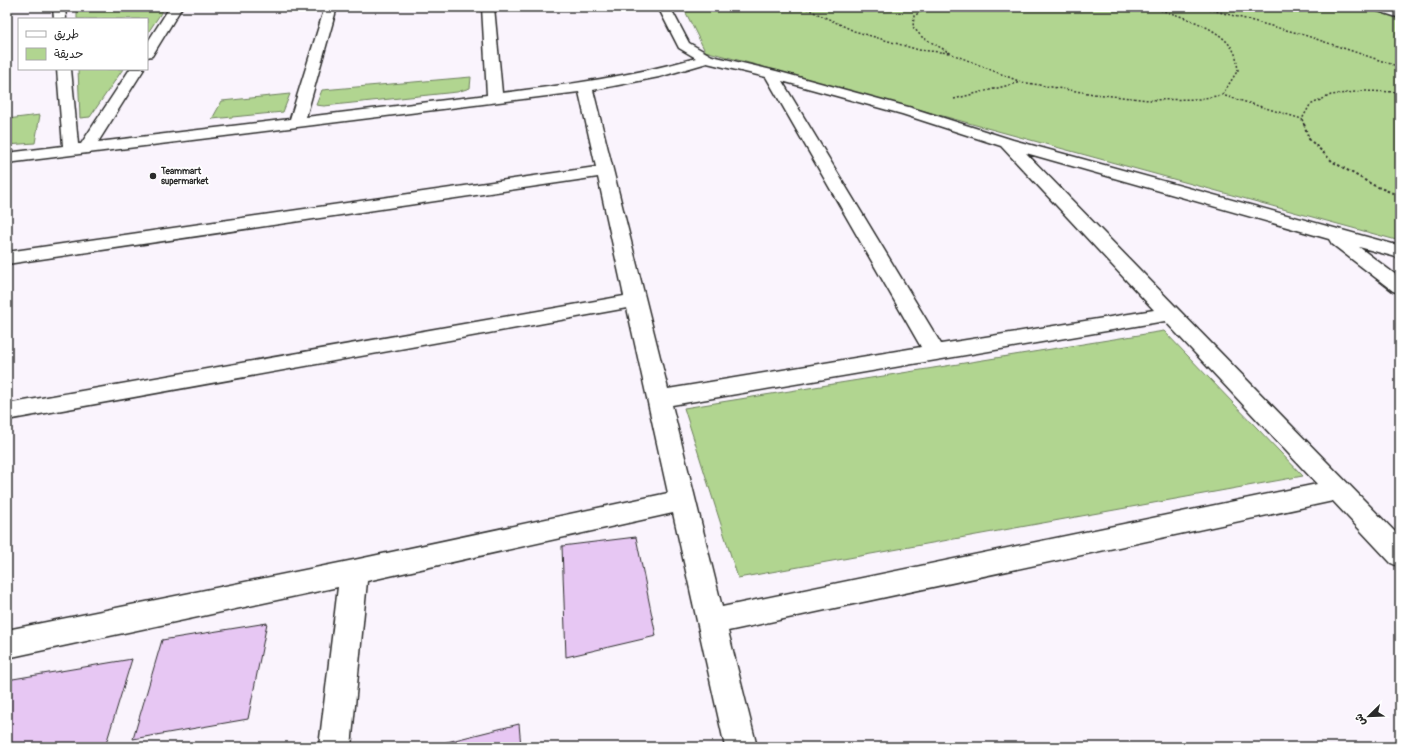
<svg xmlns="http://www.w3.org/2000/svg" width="1407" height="754" viewBox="0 0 1407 754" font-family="Pangolin,'Playpen Sans Arabic',sans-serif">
  <rect width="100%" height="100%" fill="#faf4fd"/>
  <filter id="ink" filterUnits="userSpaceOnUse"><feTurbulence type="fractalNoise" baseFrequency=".025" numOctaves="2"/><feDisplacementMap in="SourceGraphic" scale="8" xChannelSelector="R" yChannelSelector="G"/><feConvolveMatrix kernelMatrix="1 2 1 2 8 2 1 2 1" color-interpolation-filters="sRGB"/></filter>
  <g filter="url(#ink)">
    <path fill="#b1d590" stroke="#6e805e" d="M 77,7 L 165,7 L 147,34 L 147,19 L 77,19 Z
      M 683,7 L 1370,7 L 1400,17 L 1400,241 L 705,51 Z
      M 78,69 L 123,69 L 90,117 L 80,118 Z
      M 471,77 L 470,88 L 457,92 L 324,106 L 316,105 L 322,90 Z
      M 290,94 L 283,112 L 212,119 L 222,101 Z
      M 40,115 L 35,143 L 7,145 L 7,119 Z
      M 1164,331 L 1303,476 L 738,578 L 684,408 Z"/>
    <path fill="#e7c7f3" stroke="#2b2b2b" d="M 636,537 L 656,636 L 566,657 L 562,546 Z
      M 267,623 L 248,719 L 133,739 L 162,640 Z
      M 132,659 L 105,747 L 7,747 L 7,680 Z
      M 519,724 L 521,747 L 427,747 Z"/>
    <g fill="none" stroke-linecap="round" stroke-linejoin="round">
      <g stroke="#2b2b2b" stroke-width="3">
        <path id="street" d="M 53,7 L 65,7 L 66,19 L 54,19 Z
          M 170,7 L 182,7 L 152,56 L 147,57 L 147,43 Z
          M 325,7 L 337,7 L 306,117 L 487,95 L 482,7 L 494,7 L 502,93 C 567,85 632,76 696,58 L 679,48 L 658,7 L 670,7 L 689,43 L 712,56 L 776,71 L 912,108 L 1013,140 L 1400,246 L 1400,258 L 1359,247 L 1400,278 L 1400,293 L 1393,291 L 1332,244 L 1329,239 L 1026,153 L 1400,537 L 1400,567 L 1391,563 L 1333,501 L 728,631 L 757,747 L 725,747 L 673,513 L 367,581 L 351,747 L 319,747 L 338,587 L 7,658 L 7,630 L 354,560 L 668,493 L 627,308 L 7,420 L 7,404 L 624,296 L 598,177 L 7,264 L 7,252 L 596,167 L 579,92 L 7,163 L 7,153 L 63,146 L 57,69 L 71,69 L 78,144 L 81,144 L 130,69 L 144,69 L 98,142 L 290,119 ZM 707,63 L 766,77 L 921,347 L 668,389 L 593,90 L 659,77 ZM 782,81 L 902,114 L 1001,146 L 1154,310 L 941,344 ZM 1165,321 L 1317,484 L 722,607 L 672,405 Z
          M 1373,7 L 1391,7 L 1400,10 L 1400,18 L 1375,10 Z"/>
      </g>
      <path stroke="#2b2b2b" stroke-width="1.5" stroke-dasharray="2 2" stroke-linecap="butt" d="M 803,7 L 854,31 L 919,50 L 950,53
        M 928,7 L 914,16 L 913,27 L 922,37 L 952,54 L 1021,82 L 1094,94 L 1149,100 L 1199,99 L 1222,95 L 1302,119
        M 1149,7 C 1175,14 1224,27 1235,54 C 1237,59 1237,65 1238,70 L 1222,95
        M 1201,7 L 1301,34 L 1400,67
        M 954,99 L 1021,82
        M 1304,125 L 1302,119 L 1310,105 L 1331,95 L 1363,91 L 1400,92"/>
      <path stroke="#2b2b2b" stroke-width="2" stroke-dasharray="2.5 2.5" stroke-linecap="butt" d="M 1304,124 L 1309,139 L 1333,162 L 1373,185 L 1400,196"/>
      <use href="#street" fill="#fff" fill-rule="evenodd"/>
    </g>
  </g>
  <circle fill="#2b2b2b" stroke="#fff" stroke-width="1.5" cx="153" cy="176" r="4"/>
  <g text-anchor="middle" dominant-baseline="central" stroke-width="3.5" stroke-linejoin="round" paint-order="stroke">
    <g font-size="9" font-weight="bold" fill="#2b2b2b" stroke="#fff" text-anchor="start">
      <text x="161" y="171">Teammart<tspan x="161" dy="10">supermarket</tspan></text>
    </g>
  </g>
  <rect width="1407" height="754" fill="none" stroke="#fff" stroke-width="24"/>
  <rect x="12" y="12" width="1383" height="730" fill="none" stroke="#2b2b2b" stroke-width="1.5" filter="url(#ink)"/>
  <rect x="18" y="18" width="130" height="52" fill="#ffffff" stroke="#aaaaaa"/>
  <rect x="26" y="31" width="20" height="6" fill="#ffffff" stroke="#aaaaaa"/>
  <text x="54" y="38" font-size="12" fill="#2b2b2b">طريق</text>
  <rect x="26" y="48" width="20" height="12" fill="#b1d590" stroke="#aaaaaa"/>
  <text x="54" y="58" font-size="12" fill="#2b2b2b">حديقة</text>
  <g transform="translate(1369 716) rotate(247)" stroke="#ffffff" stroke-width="3" paint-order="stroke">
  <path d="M0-3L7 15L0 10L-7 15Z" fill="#2b2b2b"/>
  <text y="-6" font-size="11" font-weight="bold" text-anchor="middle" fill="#2b2b2b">ش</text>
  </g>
</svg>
